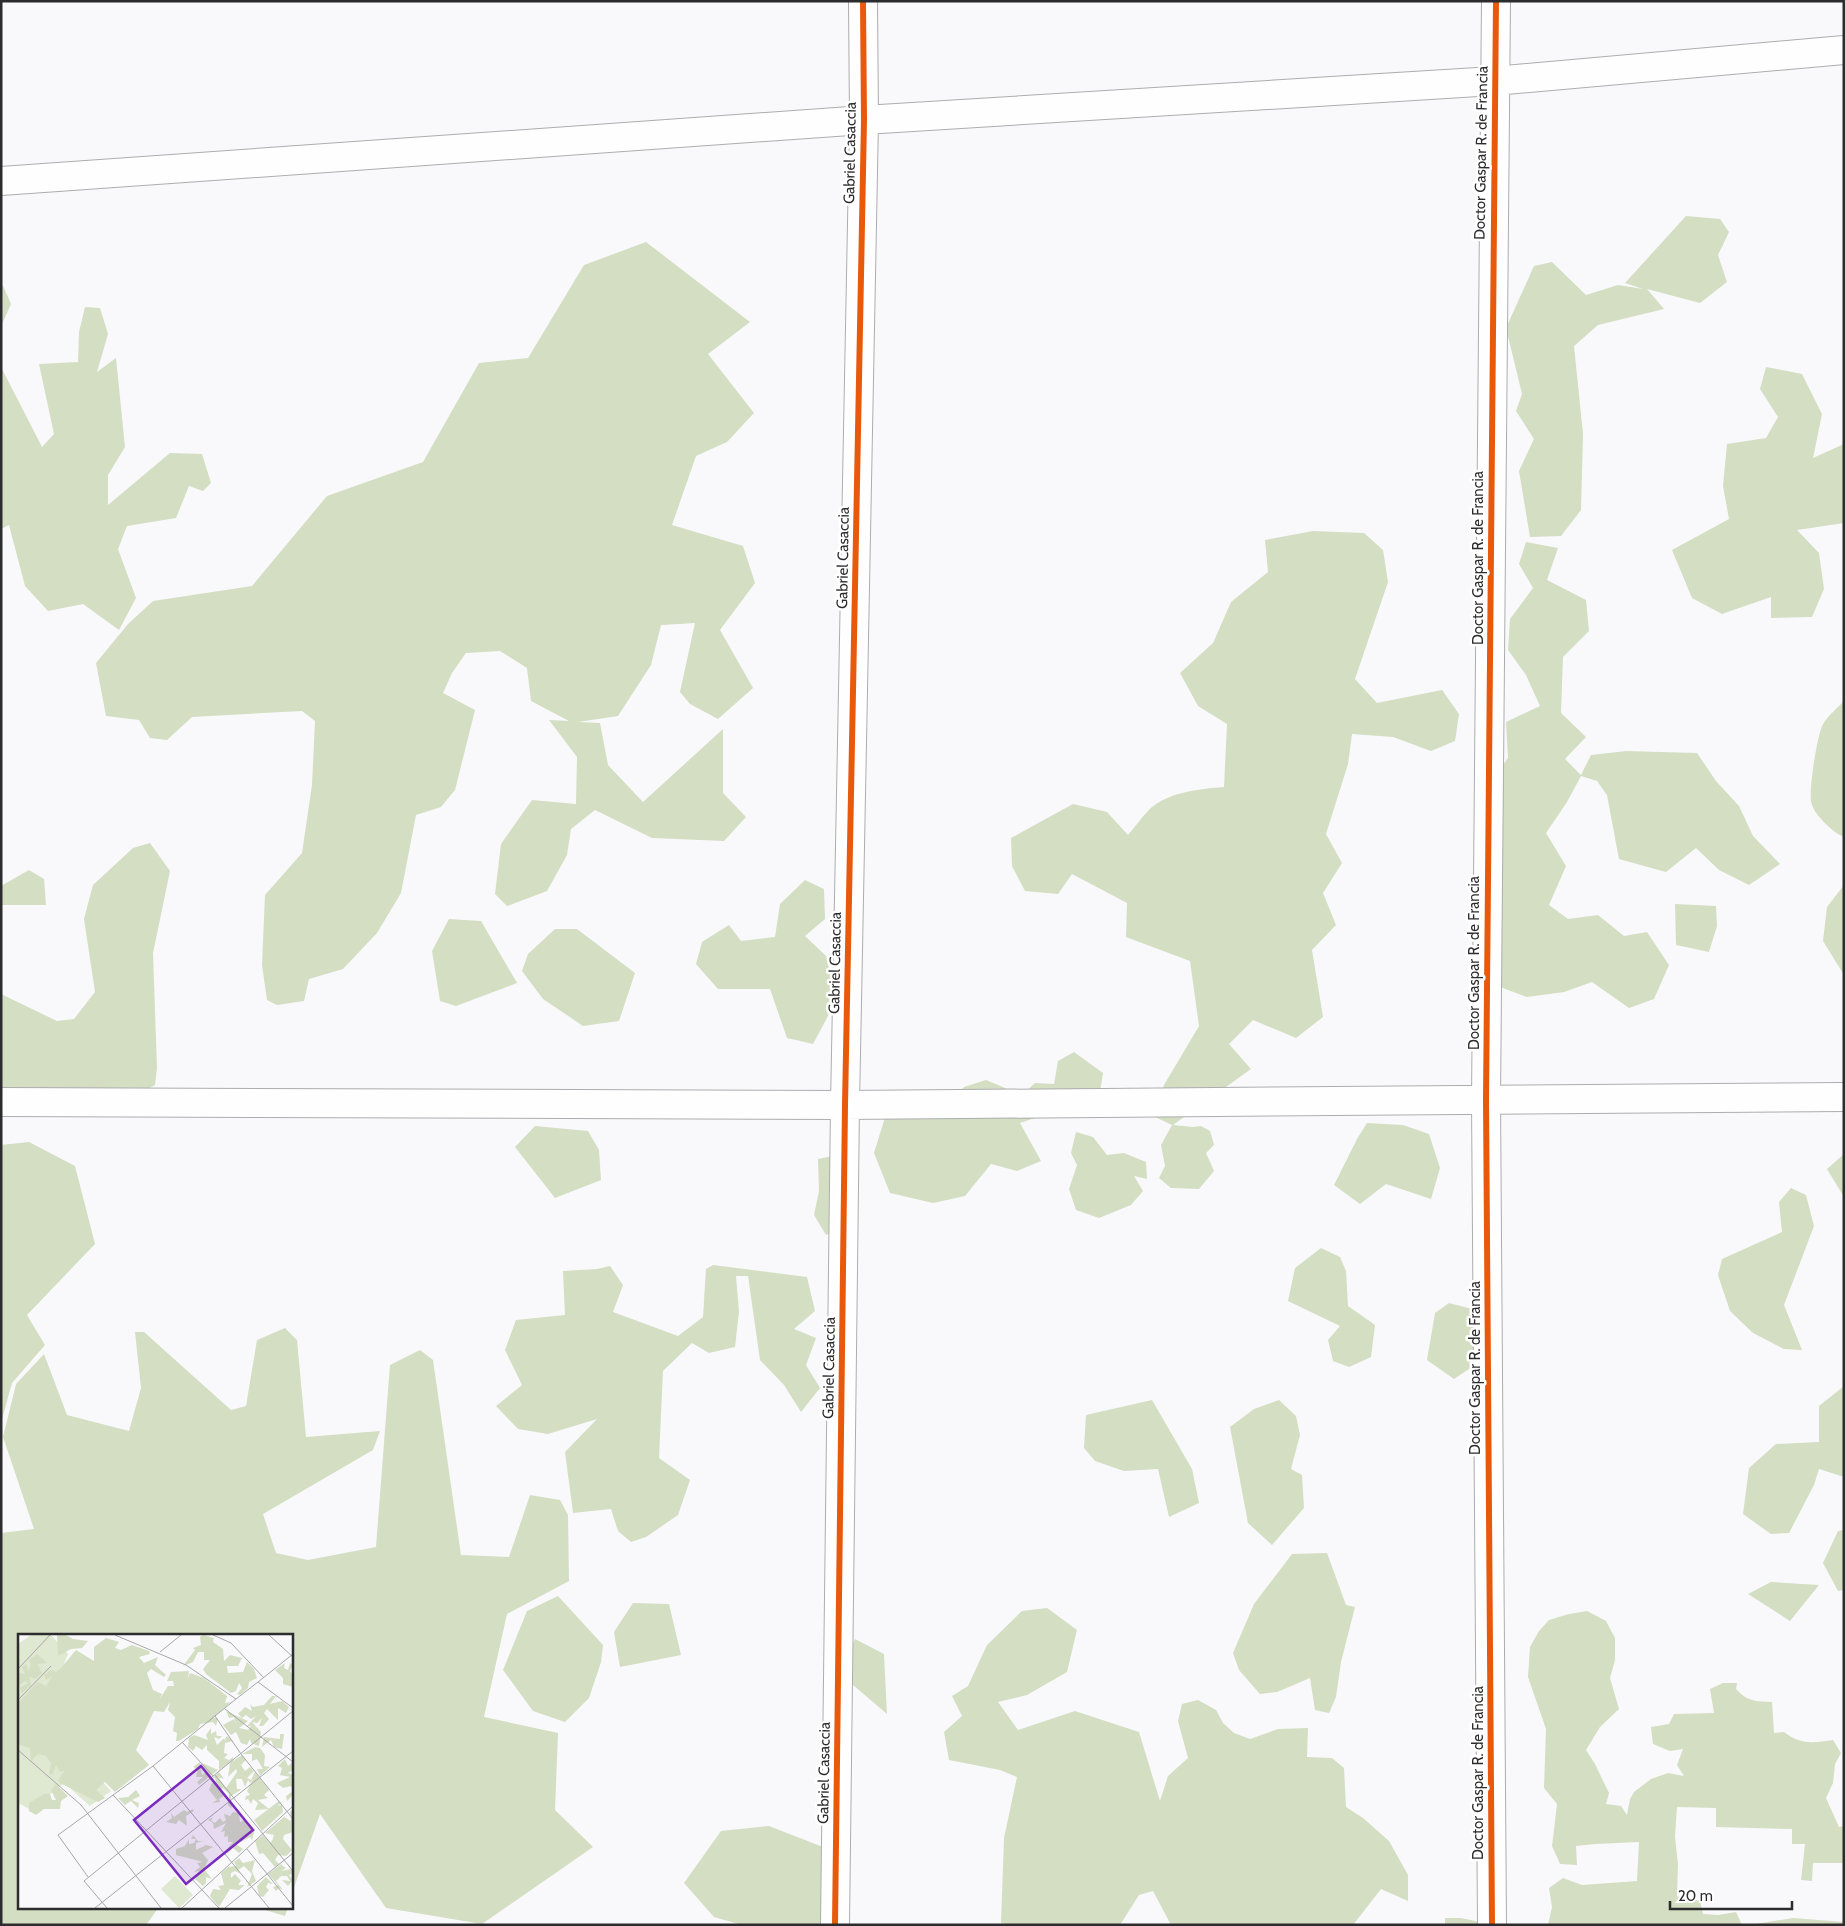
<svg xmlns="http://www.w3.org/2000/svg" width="1845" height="1926" viewBox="0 0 1845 1926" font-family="Cabin,sans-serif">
  <rect width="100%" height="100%" fill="#f9f9fb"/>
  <path fill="#d3dec3" d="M 1686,216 L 1720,219 L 1729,232 L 1718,255 L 1727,282 L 1700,303 L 1647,289 L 1664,309 L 1598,325 L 1574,346 L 1583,434 L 1581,510 L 1561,536 L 1530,537 L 1519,471 L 1534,439 L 1516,411 L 1522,394 L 1506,328 L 1534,266 L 1552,262 L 1586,295 L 1618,285 L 1643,289 L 1625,283 Z
    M 646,242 L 750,322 L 708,354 L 754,413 L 727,442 L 696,456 L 672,525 L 743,546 L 755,583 L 720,630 L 753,688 L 718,719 L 690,704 L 680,692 L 695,623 L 661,625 L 651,665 L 618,716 L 578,722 L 600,723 L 608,765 L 643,802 L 723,729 L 723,793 L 746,817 L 724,841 L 652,838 L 595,810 L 571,829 L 567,855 L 547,891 L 507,906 L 495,894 L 501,844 L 532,800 L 576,804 L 577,757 L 549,720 L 569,721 L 531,701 L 527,668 L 500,651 L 466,653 L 452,673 L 443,693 L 475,710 L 455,790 L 441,807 L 416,815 L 401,893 L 377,933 L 343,969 L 309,979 L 304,1001 L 277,1005 L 267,1000 L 262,965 L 265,895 L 302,853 L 312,785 L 315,721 L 302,711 L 192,717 L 167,740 L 150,738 L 139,720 L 106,716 L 96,663 L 128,624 L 153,601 L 252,586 L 327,496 L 423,462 L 479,363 L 528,358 L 584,265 Z
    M 1,281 L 11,304 L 1,326 Z
    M 85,307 L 100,308 L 108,334 L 97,372 L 116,358 L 125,447 L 108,475 L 108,505 L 170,453 L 202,454 L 211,483 L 203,491 L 189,486 L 176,518 L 127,526 L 118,549 L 136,598 L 119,630 L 83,604 L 48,611 L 25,586 L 9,525 L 1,529 L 1,367 L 42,447 L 54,434 L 39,364 L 78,362 L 79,332 Z
    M 1766,367 L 1802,374 L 1822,414 L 1813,458 L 1844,444 L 1844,523 L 1797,530 L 1819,553 L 1824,589 L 1812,617 L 1771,618 L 1771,597 L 1722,614 L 1692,598 L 1672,550 L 1729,519 L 1723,486 L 1727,444 L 1766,438 L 1778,417 L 1760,389 Z
    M 1313,531 L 1364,533 L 1383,550 L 1388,582 L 1355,679 L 1377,703 L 1442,690 L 1459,714 L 1455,741 L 1431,751 L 1393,737 L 1352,734 L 1348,764 L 1326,834 L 1342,863 L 1323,893 L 1336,925 L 1312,950 L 1323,1017 L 1296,1038 L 1253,1020 L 1229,1044 L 1251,1069 L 1173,1125 L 1193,1127 L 1201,1126 L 1210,1131 L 1214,1145 L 1206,1153 L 1214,1171 L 1199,1189 L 1171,1188 L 1159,1178 L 1165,1166 L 1161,1145 L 1172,1125 L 1155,1117 L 1164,1085 L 1199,1026 L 1190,961 L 1126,937 L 1127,903 L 1072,874 L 1058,894 L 1025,891 L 1012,866 L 1011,838 L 1073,804 L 1107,812 L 1128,835 C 1135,827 1141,818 1148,811 C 1166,792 1199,789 1224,787 L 1227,724 L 1198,706 L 1180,673 L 1213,643 L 1231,602 L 1268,572 L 1265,540 Z
    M 1526,542 L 1558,548 L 1547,580 L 1586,600 L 1589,631 L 1563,657 L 1561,713 L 1586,737 L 1565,759 L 1581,775 L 1591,755 L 1626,751 L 1697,753 L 1716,781 L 1739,806 L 1753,836 L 1780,864 L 1749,885 L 1719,870 L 1696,848 L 1666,872 L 1619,859 L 1607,795 L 1597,781 L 1581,776 L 1567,802 L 1546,833 L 1566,866 L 1549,905 L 1568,919 L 1598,915 L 1624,936 L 1647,932 L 1669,965 L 1654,999 L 1629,1008 L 1592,982 L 1564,992 L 1527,997 L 1479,979 L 1474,922 L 1493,885 L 1493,779 L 1508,758 L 1506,722 L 1540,706 L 1526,675 L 1508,650 L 1510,619 L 1533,588 L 1519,564 Z
    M 1844,701 L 1844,837 C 1833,833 1812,813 1811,801 C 1809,789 1817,735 1823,724 C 1828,716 1837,708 1844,701 Z
    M 150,843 L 170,871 L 153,953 L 157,1068 L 155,1085 L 140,1093 L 1,1098 L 1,994 L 57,1021 L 74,1019 L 95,992 L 84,919 L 93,885 L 133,848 Z
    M 29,870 L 44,879 L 46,905 L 1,905 L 1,886 Z
    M 805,880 L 824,889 L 825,919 L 805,936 L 826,956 L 834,988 L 828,1016 L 813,1044 L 787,1038 L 770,989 L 718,989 L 696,964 L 702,942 L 729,925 L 741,941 L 775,937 L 780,904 Z
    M 1844,885 L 1844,975 L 1823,941 L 1827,907 Z
    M 1675,904 L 1716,906 L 1717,926 L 1709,952 L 1676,945 Z
    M 449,919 L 481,921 L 517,983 L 456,1006 L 440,1001 L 432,951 Z
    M 555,929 L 577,929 L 635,973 L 619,1021 L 583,1026 L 543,999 L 522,971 L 528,954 Z
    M 1074,1052 L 1103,1073 L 1100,1092 L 1084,1101 L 1020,1123 L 1041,1161 L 1017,1171 L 991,1164 L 965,1196 L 933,1203 L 890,1193 L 874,1153 L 886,1114 L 950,1102 L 964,1087 L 986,1080 L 1022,1095 L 1035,1083 L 1054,1084 L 1058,1061 Z
    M 1367,1123 L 1403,1125 L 1429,1134 L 1440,1168 L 1431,1199 L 1386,1184 L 1360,1204 L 1334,1185 L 1357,1139 Z
    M 535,1126 L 588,1131 L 599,1150 L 601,1180 L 555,1198 L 515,1147 Z
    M 1076,1132 L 1093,1137 L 1107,1155 L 1124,1153 L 1146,1162 L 1147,1179 L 1134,1176 L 1143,1191 L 1131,1205 L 1099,1218 L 1076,1210 L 1069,1189 L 1077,1165 L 1071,1153 Z
    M 29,1142 L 75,1166 L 95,1244 L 27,1315 L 45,1345 L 12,1383 L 1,1423 L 1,1145 Z
    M 842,1154 L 841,1229 L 826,1235 L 814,1215 L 819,1191 L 818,1159 Z
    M 1844,1154 L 1844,1197 L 1827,1169 Z
    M 1791,1188 L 1806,1195 L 1814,1226 L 1784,1305 L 1802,1350 L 1784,1349 L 1753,1333 L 1730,1311 L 1718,1275 L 1722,1259 L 1782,1232 L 1779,1202 Z
    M 1321,1248 L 1340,1257 L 1346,1271 L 1348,1306 L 1375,1325 L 1371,1357 L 1349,1367 L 1333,1361 L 1328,1340 L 1340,1326 L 1288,1301 L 1295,1268 Z
    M 713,1265 L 807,1277 L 815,1311 L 794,1329 L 816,1338 L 806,1365 L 820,1388 L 801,1412 L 784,1385 L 760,1360 L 748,1276 L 736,1276 L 739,1312 L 735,1347 L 709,1353 L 692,1343 L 663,1371 L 659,1458 L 690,1480 L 678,1515 L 646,1537 L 631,1542 L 618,1531 L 611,1509 L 573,1513 L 565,1452 L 597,1419 L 548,1434 L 518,1429 L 496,1406 L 522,1385 L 505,1350 L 516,1320 L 565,1315 L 563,1271 L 597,1269 L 610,1266 L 623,1285 L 613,1312 L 678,1336 L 703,1317 L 706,1269 Z
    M 1449,1303 L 1476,1310 L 1481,1361 L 1454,1379 L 1427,1360 L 1435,1313 Z
    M 285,1328 L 297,1340 L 306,1437 L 380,1431 L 373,1450 L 263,1514 L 276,1553 L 308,1560 L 376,1547 L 390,1365 L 420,1350 L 433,1360 L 461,1555 L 509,1557 L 530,1495 L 560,1500 L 568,1515 L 569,1581 L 507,1614 L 484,1717 L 558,1733 L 555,1810 L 593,1847 L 482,1924 L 386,1908 L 320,1814 L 291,1896 L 291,1635 L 19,1635 L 19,1907 L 159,1907 L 146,1925 L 1,1925 L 1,1533 L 34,1529 L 3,1437 L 16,1384 L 44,1354 L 67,1415 L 129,1431 L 141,1388 L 135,1332 L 144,1332 L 231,1410 L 246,1406 L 257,1340 Z
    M 1844,1386 L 1844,1477 L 1819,1469 L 1814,1485 L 1789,1533 L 1771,1534 L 1743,1514 L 1749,1468 L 1776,1444 L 1819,1442 L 1819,1406 Z
    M 1152,1400 L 1192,1469 L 1199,1503 L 1169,1517 L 1158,1469 L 1124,1471 L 1095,1461 L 1084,1448 L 1086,1415 Z
    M 1279,1400 L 1296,1416 L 1300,1435 L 1291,1469 L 1302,1475 L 1304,1508 L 1272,1545 L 1248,1523 L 1230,1427 L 1254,1409 Z
    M 1844,1530 L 1844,1590 L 1838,1591 L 1823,1563 L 1838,1531 Z
    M 1327,1553 L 1346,1605 L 1355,1607 L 1341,1662 L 1336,1697 L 1329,1713 L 1315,1710 L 1310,1678 L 1277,1692 L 1260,1694 L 1239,1670 L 1233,1653 L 1254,1604 L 1292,1554 Z
    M 1771,1582 L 1819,1585 L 1790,1621 L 1748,1594 Z
    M 558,1596 L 603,1645 L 601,1662 L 589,1698 L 565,1722 L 533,1711 L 503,1670 L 527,1611 Z
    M 633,1603 L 669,1604 L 681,1655 L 620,1667 L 614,1632 Z
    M 1047,1608 L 1077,1630 L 1067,1672 L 1027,1695 L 998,1702 L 1018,1730 L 1075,1711 L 1139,1732 L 1160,1801 L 1168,1776 L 1188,1758 L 1178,1721 L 1182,1704 L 1198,1700 L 1216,1710 L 1223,1723 L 1234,1733 L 1250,1739 L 1278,1729 L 1308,1728 L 1307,1757 L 1332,1758 L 1344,1768 L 1346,1807 L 1363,1818 L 1389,1841 L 1408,1875 L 1408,1901 L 1381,1889 L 1353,1925 L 1171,1925 L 1153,1891 L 1139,1895 L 1120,1925 L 1008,1925 L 1001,1923 L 1004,1838 L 1017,1777 L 1000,1770 L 949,1760 L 944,1732 L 962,1716 L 952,1696 L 968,1686 L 987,1645 L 1022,1611 Z
    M 1587,1611 L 1606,1621 L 1615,1638 L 1615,1660 L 1610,1678 L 1619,1709 L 1600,1727 L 1586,1750 L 1595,1764 L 1609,1793 L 1606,1804 L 1621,1806 L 1627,1815 L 1630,1799 L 1634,1792 L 1651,1779 L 1668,1773 L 1684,1776 L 1677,1765 L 1683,1749 L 1670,1751 L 1653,1744 L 1651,1727 L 1669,1724 L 1674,1714 L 1714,1713 L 1710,1689 L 1723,1683 L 1737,1683 L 1736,1689 C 1748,1702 1755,1701 1772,1702 L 1774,1733 L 1784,1732 C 1801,1745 1813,1743 1833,1740 L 1841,1753 L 1835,1764 L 1833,1783 L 1826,1798 L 1839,1827 L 1844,1826 L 1844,1863 L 1813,1863 L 1812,1881 L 1801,1880 L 1805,1844 L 1792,1844 L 1792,1829 L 1716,1827 L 1716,1808 L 1677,1807 L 1675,1837 L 1678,1864 L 1677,1896 L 1700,1901 L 1703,1914 L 1718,1915 L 1736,1912 L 1742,1925 L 1548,1925 L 1552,1907 L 1549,1888 L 1563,1878 L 1582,1885 L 1637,1881 L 1639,1842 L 1595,1844 L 1576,1846 L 1577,1865 L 1560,1864 L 1552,1846 L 1557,1804 L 1544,1788 L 1546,1729 L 1528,1677 L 1530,1647 L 1539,1631 L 1549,1620 L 1569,1614 Z
    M 855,1639 L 884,1654 L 887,1714 L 839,1673 Z
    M 769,1826 L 828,1849 L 839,1925 L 742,1925 L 714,1917 L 684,1883 L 721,1831 Z
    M 255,1907 L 288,1907 L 285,1916 Z
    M 1445,1918 L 1461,1918 L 1480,1922 L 1480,1925 L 1445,1925 Z
    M 1793,1918 L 1844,1922 L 1844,1925 L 1749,1925 Z"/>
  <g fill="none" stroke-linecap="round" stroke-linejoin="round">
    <g stroke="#adadaf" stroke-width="30">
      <path id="minor" d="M 1,181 L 864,120 L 1494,81 L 1844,50
        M 1,1102 L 845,1105 L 1844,1097
        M 835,1925 L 845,1105 L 864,120 L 863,1
        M 1492,1925 L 1486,1100 L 1496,1"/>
    </g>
    <use href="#minor" stroke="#fefefe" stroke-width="28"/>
    <g stroke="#fff" stroke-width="9">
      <path id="cycleway" d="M 835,1925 L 845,1105 L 864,120 L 863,1
        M 1492,1925 L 1486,1100 L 1496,1"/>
    </g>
    <use href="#cycleway" stroke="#e8590c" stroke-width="6"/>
  </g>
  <g text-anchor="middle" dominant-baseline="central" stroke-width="5" stroke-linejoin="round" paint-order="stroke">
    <g font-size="15" fill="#2c2c2e" stroke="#fff">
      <text transform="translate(850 153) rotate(-89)">Gabriel Casaccia</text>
      <text transform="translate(1481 153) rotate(-89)">Doctor Gaspar R. de Francia</text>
      <text transform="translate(843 558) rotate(-89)">Gabriel Casaccia</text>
      <text transform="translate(1478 558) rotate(-90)">Doctor Gaspar R. de Francia</text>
      <text transform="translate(835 963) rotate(-89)">Gabriel Casaccia</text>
      <text transform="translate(1474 963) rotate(-90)">Doctor Gaspar R. de Francia</text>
      <text transform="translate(829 1368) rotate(-89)">Gabriel Casaccia</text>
      <text transform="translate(1475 1368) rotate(-90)">Doctor Gaspar R. de Francia</text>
      <text transform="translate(824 1773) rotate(-89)">Gabriel Casaccia</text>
      <text transform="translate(1478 1773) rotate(-90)">Doctor Gaspar R. de Francia</text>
    </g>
  </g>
  <g transform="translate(18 1634)">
    <rect width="275" height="275" fill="#f9f9fb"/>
    <path d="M 13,1 L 33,1 L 50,20 L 37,53 L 71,134 L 93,157 L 72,172 L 46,149 L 13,176 L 0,169 L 0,10 ZM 157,242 L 175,261 L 161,274 L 143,255 Z" fill="#dfe8d1"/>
    <path d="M 39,1 L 48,1 L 55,5 L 70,7 L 64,14 L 53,15 L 40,22 ZM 185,1 L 196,4 L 195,8 L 205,15 L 206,27 L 212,21 L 224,24 L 220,32 L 209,32 L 210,39 L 225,38 L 229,28 L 236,35 L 239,44 L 231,48 L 230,54 L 222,61 L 219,60 L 224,54 L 221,49 L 218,57 L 213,59 L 188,40 L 185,35 L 192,26 L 186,26 L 186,18 L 180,18 L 175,28 L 165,32 L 177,16 L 175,14 L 183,11 L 182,3 ZM 88,4 L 101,8 L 97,14 L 103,16 L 114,11 L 131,17 L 132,20 L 121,23 L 126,29 L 140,23 L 137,31 L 148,41 L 146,43 L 133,35 L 129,39 L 135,56 L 144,60 L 141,66 L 150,52 L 156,52 L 155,47 L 149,47 L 153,38 L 171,37 L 170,44 L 172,39 L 186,44 L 209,62 L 207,69 L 213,68 L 195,84 L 200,84 L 198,92 L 195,88 L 182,90 L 180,95 L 161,107 L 158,107 L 159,99 L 155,97 L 157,83 L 150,76 L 152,68 L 146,78 L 136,77 L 118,116 L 131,131 L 97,158 L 87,148 L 78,156 L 87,164 L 80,168 L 42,149 L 40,146 L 47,136 L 42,138 L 38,131 L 35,140 L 31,140 L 33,129 L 28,122 L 20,120 L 13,127 L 12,114 L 0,110 L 0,69 L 20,48 L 28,52 L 35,41 L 28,46 L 26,41 L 33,36 L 38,38 L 43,34 L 58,16 L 76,27 L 76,13 ZM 19,20 L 29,29 L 19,30 L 24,39 L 17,45 L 11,42 L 13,51 L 4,59 L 2,54 L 10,49 L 7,47 L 0,52 L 0,39 L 7,40 L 4,33 L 8,30 L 10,37 L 13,31 L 11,26 ZM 267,29 L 266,34 L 270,36 L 272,29 L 275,31 L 272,37 L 275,41 L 275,53 L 265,50 L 265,44 L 257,36 ZM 254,62 L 258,62 L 252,70 L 264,67 L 271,73 L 268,79 L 260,74 L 260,86 L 249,75 L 246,79 L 251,85 L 245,92 L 241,92 L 244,84 L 239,89 L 234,88 L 243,98 L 241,112 L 233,109 L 232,105 L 229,111 L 223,109 L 218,98 L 213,101 L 205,91 L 216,85 L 218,90 L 216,83 L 211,84 L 208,77 L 230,87 L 221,94 L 230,96 L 233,92 L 229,92 L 238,82 L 233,85 L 228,81 L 224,84 L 220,80 L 227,73 L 234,77 L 232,70 L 235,73 L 246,71 ZM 193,94 L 193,100 L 198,97 L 199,102 L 204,102 L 201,105 L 196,103 L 199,111 L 205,105 L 210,106 L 207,105 L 209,102 L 215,107 L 207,109 L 206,119 L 210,120 L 206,124 L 211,126 L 215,123 L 215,126 L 201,136 L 201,127 L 189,116 L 189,111 L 184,116 L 178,112 L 175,117 L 170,113 L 171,104 L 176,101 L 190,106 L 188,101 ZM 262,100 L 266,100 L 264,115 L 256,113 L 253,106 L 244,113 L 246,103 L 262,105 ZM 237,113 L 242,114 L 247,121 L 246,132 L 252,133 L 242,142 L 239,135 L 245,135 L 239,125 L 234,127 L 234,120 L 224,120 ZM 224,121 L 228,126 L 223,131 L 227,137 L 232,133 L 236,137 L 229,144 L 233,146 L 237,138 L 251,156 L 246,161 L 250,164 L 240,166 L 251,175 L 237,176 L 240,169 L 235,165 L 233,170 L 230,165 L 227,166 L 228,162 L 232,161 L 229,157 L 235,145 L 232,149 L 230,146 L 227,153 L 224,145 L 218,145 L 219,155 L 224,155 L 213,162 L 214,174 L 210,172 L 211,160 L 205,154 L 201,157 L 207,161 L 201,165 L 202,168 L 194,169 L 199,166 L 191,156 L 194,149 L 198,147 L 197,144 L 193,145 L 201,138 L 206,145 L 200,143 L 208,154 L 219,138 L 218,135 L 210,143 L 212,129 ZM 267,125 L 270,132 L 275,128 L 275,136 L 270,139 L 275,141 L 275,161 L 269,167 L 268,162 L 275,157 L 273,152 L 265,154 L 259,149 L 272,143 L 262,141 L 264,134 L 260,132 ZM 182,128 L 184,141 L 187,139 L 184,129 L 200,136 L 181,151 L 179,148 L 185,143 L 178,143 L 180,135 L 175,133 ZM 38,150 L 50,162 L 43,167 L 42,175 L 26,175 L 18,181 L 11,177 L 11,169 L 26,160 L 32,160 L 34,166 L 38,166 L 33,156 ZM 118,156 L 122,162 L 114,166 L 121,169 L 120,174 L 113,167 L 107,171 L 100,164 L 110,163 ZM 261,167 L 264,169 L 259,172 L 264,171 L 265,178 L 244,197 L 236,186 ZM 175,175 L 176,177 L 168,182 L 169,192 L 161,186 L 158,190 L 148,188 L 154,184 L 153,179 L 156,183 L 166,176 L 169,178 ZM 275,176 L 275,198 L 266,201 L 265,205 L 274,216 L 268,222 L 260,221 L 257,226 L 261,230 L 257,233 L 245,219 L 241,220 L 237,207 L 245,201 L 252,209 L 254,207 L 256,201 L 247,199 L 266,183 L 273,187 L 272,178 ZM 215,178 L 221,179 L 222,188 L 227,186 L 237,195 L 234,206 L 232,203 L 223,208 L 220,206 L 218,210 L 225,215 L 221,219 L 215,214 L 210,219 L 207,217 L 215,208 L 210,208 L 210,202 L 206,203 L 207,197 L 203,198 L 208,189 L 196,195 L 195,189 L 190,186 L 195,183 L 193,187 L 197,189 L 202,184 L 205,188 L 208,186 L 206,180 L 212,182 ZM 175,201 L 180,207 L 185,207 L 178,209 L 178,216 L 188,211 L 195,213 L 184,219 L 190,226 L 186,235 L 194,245 L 188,243 L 188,249 L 185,252 L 177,245 L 182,237 L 176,238 L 182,233 L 179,229 L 185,228 L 158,221 L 158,215 L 167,212 L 171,205 L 171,210 L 176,209 L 178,205 L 173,205 ZM 221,224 L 225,229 L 237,226 L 234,237 L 238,247 L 229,253 L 234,240 L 226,232 L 220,236 L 223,240 L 217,237 L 213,239 L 213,244 L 217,240 L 223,247 L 220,251 L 227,251 L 221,256 L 212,255 L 201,273 L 192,262 L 195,255 L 203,256 L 200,252 L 206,251 L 203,239 L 210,233 L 218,232 L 216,228 ZM 266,228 L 263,231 L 268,234 L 263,237 L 273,235 L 275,239 L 271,241 L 275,246 L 270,252 L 264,246 L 272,247 L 269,242 L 263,242 L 258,247 L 265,256 L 261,254 L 258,257 L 255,253 L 260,251 L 250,240 ZM 248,243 L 255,250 L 250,249 L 248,253 L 251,256 L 245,263 L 241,262 L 239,252 Z" fill="#d3dec3"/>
    <path fill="none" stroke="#a7a7a9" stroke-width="1" d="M 97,1 L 168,31 L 218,65 L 240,48 L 275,74M 195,1 L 213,9 L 246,44M 251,1 L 275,23M 142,18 L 163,1M 0,35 L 32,1M 240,48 L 275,20M 0,66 L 33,32M 207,75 L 275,128M 197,82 L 223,120 L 275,185M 164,108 L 195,142M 0,116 L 63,171 L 143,274M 135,132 L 251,274M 197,141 L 275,237M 95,161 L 201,274M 229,215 L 275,272M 70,243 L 40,201 L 135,132 L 218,65M 77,274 L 275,117M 89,274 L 66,247 L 275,77M 164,274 L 275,172M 207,274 L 275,219"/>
    <path fill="#7b2cbf" fill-opacity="0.15" stroke="#7b2cbf" stroke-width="2.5" d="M 183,132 L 235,196 L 168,250 L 116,186 Z"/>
    <rect width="275" height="275" fill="none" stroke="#2c2c2e" stroke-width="2.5"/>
  </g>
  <rect width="1845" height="1926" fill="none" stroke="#2c2c2e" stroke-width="5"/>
  <path d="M1670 1901v8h122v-8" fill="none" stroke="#2c2c2e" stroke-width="2.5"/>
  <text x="1678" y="1901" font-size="15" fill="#2c2c2e" stroke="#ffffff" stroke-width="4" paint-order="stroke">20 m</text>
</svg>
